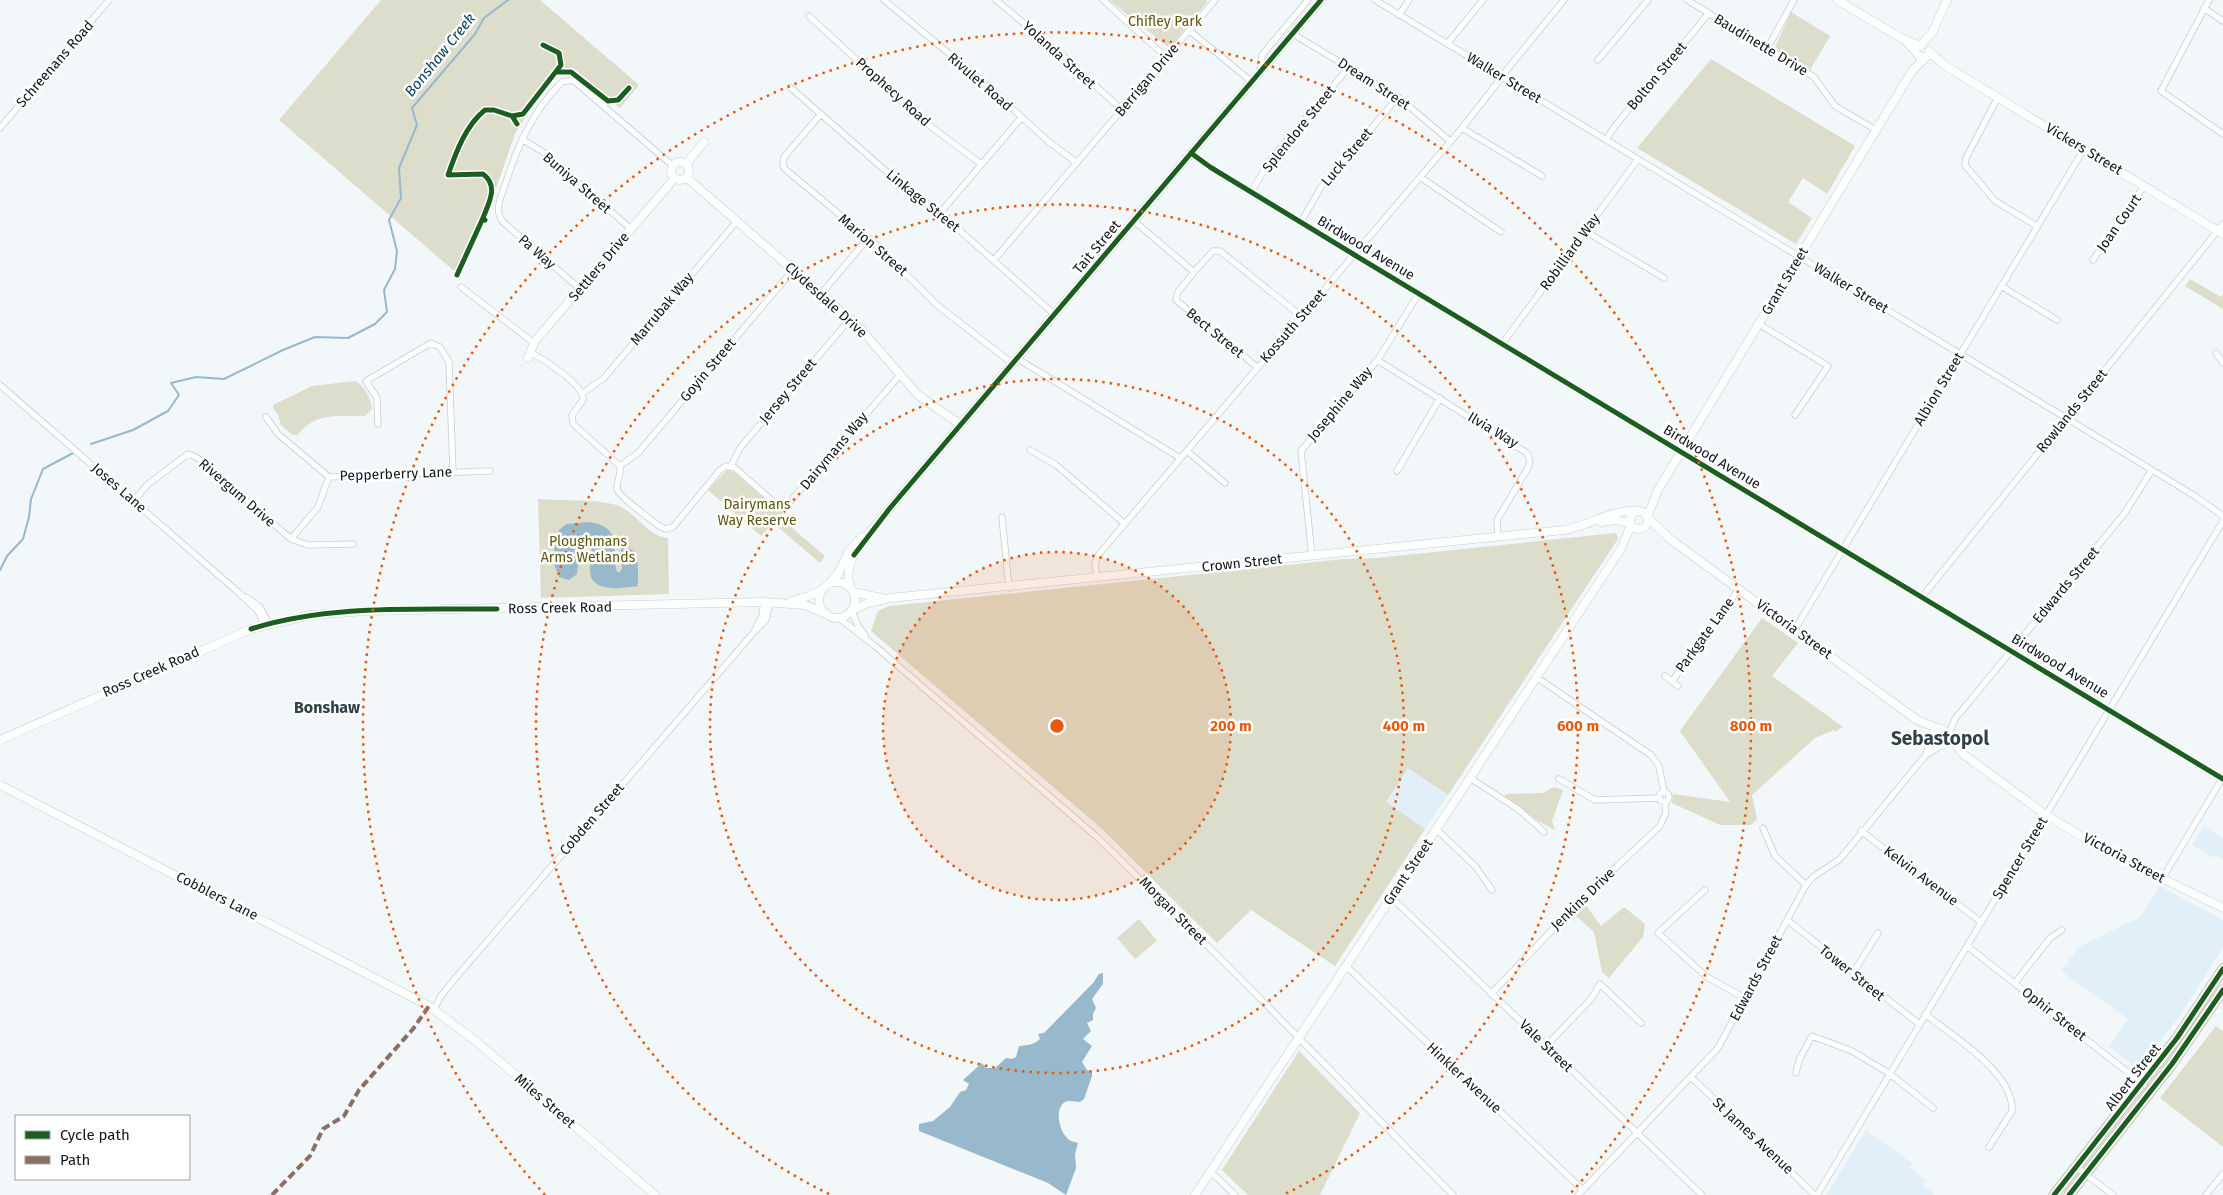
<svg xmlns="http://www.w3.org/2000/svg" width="2223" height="1195" viewBox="0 0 2223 1195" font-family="'Fira Sans',sans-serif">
  <rect width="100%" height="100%" fill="#f2f7f9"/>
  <path fill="#e1f0f8" d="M 1408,768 L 1448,795 L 1425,829 L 1386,803 Z
    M 2204,826 L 2223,838 L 2223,860 L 2216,856 L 2214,858 L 2192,845 Z
    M 2160,886 L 2223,920 L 2223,948 L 2179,1017 L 2138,1069 L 2109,1046 L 2128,1019 L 2061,971 L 2079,947 L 2140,917 Z
    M 1866,1130 L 1913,1164 L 1910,1168 L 1926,1181 L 1923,1185 L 1935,1195 L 1826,1195 Z"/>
  <path fill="#ddddcb" d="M 381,0 L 540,0 L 639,85 L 620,108 L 576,70 L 560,71 L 538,96 L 515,134 L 484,223 L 460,276 L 279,120 Z
    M 1109,0 L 1207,0 L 1207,2 L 1173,44 L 1168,47 Z
    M 1791,12 L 1830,36 L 1810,70 L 1778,51 L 1775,47 Z
    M 1711,59 L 1855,146 L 1827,194 L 1803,178 L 1788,202 L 1812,218 L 1796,244 L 1637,148 Z
    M 2190,279 L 2221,297 L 2223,294 L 2223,309 L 2185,286 Z
    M 355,381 C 364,385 371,399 372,409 L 365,416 C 336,417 318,411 297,435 L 292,435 L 281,425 L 278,414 L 273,408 L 273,405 L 312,386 Z
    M 727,470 L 735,473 L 775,507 L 782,509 L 784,521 L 825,556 L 820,563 L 773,523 L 761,536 L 708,490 Z
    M 538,499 C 560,501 596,499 616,505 C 636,511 646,536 668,538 L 669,594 L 541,598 Z
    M 1616,533 L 1618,539 L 1448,795 L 1408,768 L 1386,802 L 1425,829 L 1335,966 L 1251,910 L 1217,943 L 1101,828 L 871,631 L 878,611 L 889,606 L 1344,559 L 1377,558 Z
    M 1762,618 L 1798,643 L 1772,676 L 1843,727 L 1835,732 L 1834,730 L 1815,738 L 1752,795 L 1757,819 L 1751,825 L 1720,825 L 1672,803 L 1673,794 L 1730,802 L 1680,731 Z
    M 1554,787 L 1563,790 L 1552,821 L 1555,830 L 1538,821 L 1504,797 L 1506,794 L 1543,793 Z
    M 1585,904 L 1601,926 L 1624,907 L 1645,924 L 1643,937 L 1609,978 L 1602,972 L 1594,932 L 1575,915 Z
    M 1139,919 L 1157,941 L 1135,959 L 1117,938 Z
    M 2216,1026 L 2223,1031 L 2223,1147 L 2160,1098 Z
    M 1299,1051 L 1360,1113 L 1320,1195 L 1248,1195 L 1222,1170 Z"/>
  <path fill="#98b9cb" d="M 588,522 C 623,526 611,548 617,572 L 620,572 L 622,568 L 621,549 C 643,543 637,573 638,586 C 559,599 606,549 586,535 L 581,541 L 577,574 L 569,580 L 559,577 L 552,559 L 559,530 L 566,524 Z
    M 1103,973 L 1103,984 L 1092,999 L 1096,1008 L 1093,1014 L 1093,1020 L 1087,1023 L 1091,1031 L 1083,1039 L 1092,1046 L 1082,1062 L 1087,1070 L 1092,1072 L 1092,1076 L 1084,1099 L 1080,1102 C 1075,1102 1069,1100 1065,1102 C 1053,1109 1060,1136 1071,1141 C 1073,1142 1076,1142 1078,1143 L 1075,1154 L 1076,1168 L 1066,1195 L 1048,1183 L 919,1131 L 919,1124 L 933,1121 L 950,1107 L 960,1092 L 966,1090 L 969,1084 L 963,1080 L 982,1063 L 986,1068 L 995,1068 L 1006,1058 L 1012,1059 L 1016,1057 L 1019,1046 C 1028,1045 1034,1045 1040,1039 L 1038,1034 L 1044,1033 L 1093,983 L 1099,974 Z"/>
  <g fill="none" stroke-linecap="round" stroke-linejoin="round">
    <path stroke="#98b9cb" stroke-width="2" d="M 91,444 L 133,430 L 168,411 L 179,395 L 171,383 L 196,377 L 224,379 L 283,350 L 315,337 L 348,338 L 375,324 L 387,312 L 384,290 L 395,269 L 397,251 L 389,220 L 401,198 L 399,168 L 417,125 L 412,108 L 475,34 L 484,18 L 508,0
      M 622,540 L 623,548
      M 0,570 L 7,556 L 23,539 L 29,517 L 31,499 L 43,469 L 73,453"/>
    <g stroke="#c8ced1" stroke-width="7">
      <path id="minor" d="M 884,0 L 980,79 L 1049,142 L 1077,163
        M 996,0 L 1063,56 L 1122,110
        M 1103,0 L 1166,57
        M 1375,0 L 2195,496 L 2223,516
        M 1687,0 L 1814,77 L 1835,106 L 1876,130
        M 2209,0 L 2161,91 L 2223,134
        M 2204,8 L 2223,21
        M 1399,15 L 1409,0
        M 809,16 L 922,120 L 981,164
        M 1190,31 L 1252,82
        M 1293,34 L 1398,97 L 1450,141
        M 1447,44 L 1483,0
        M 1767,49 L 1794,0
        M 1598,60 L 1648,0
        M 1260,70 L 1262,55 L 1308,0
        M 1501,77 L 1564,0
        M 791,88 L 887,172 L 940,213 L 1055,315
        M 1998,97 L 1966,158 L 1965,165 L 1995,201 L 2037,226
        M 820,115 L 784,157 L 783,166 L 785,169 L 881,249 L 937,305 L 1013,364
        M 0,128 L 109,0
        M 1462,128 L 1542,176
        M 522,139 L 543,152 L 631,229
        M 1606,140 L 1615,126 L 1709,13
        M 1191,153 L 1210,167 L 1353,254 L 2223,779
        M 1420,177 L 1501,232
        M 1251,192 L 1271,159 L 1349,67
        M 940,213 L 1021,118
        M 1134,221 L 1194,272 L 1213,251 L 1220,251 L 1301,316
        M 1301,222 L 1321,187 L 1398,97
        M 1585,231 L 1664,278
        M 994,260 L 1215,0
        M 2093,260 L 2144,186
        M 1194,272 L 1178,292 L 1176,300 L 1257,367
        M 2001,286 L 2057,320
        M 461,287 L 534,343
        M 580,289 L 503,222 C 493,210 502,195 506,182 C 518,145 533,110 562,82 L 573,80 L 672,165
        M 821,294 L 868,238
        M 1759,324 L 1828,366 L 1795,415
        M 1502,344 L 1638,159
        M 530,352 C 543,359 585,385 583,400 L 572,415 L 573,424 L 620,466 C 622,474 616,481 617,489 C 618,496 652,520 659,526 L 666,529 L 673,527 L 720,470 L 726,466 L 735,468 L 777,505 L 788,504 L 900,375
        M 2216,353 L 2223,363
        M 1018,359 L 1180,458
        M 1377,360 L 1527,453 L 1530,461 L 1528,468 L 1497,520 L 1498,537
        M 0,385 L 238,592 L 258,611 L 264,625
        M 583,393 L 604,378 L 737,221
        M 266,417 L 278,434 L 329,477 L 490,471
        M 378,424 L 377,398 L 366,381 L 431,343 L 440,347 L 449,362 L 453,472
        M 1030,450 L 1056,465 L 1125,524
        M 1187,451 L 1225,483
        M 620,466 L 638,453 L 793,270
        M 731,466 L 740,448 L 850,319
        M 1397,471 L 1440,398
        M 134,501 L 147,485 L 188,454 L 196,457 L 291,539 L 308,545 L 353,544
        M 1002,517 L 1009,588
        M 291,539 L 318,507 L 329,477
        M 1312,556 L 1301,451 L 1379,358 L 1419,293
        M 1097,578 L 1095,563 L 1099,554 L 1462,128 L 1502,77
        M 246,597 L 260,607 L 269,624
        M 1922,597 L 2223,224
        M 852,611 L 858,626 L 865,635
        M 839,618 L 875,646 L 1098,838 L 1238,976 L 1453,1195
        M 757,629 L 766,620 L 770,602
        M 1795,629 L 2084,149
        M 1665,676 L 1678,686
        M 1536,677 L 1651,755 L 1659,766 L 1664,792
        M 1672,681 L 1739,589
        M 1948,736 L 1955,719 L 2124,514 L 2152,470
        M 1926,754 L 1932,739
        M 1470,778 L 1518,809 L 1544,832
        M 1559,779 L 1595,800 L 1659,798
        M1659 797a5 5 0 1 1 10 0a5 5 0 1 1-10 0Z
        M 1763,828 L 1775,856 L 1806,885
        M 1436,829 L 1475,866 L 1492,890
        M 1861,831 L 1981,922
        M 2162,879 L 2223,777
        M 1705,890 L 1658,933 L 1707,977 L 1745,998
        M 1391,897 L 1702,1195
        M 1787,920 L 1919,1024
        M 1967,946 L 2144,1085
        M 1345,965 L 1583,1190
        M 1853,973 L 1878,933
        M 2015,983 L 2050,938 L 2062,930
        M 1491,994 L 1580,901 L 1660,826 L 1666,812 L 1665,802
        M 434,1009 L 441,996 L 458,975 L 754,632 L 762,616 L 764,602
        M 1925,1014 C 1952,1036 2014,1072 2012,1111 L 1989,1147
        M 1546,1046 L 1591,999 L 1600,984 L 1641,1023
        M 1796,1073 L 1799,1060 L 1812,1036 L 1852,1051 L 1890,1074 L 1933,1108
        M 1692,1078 L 1815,1195
        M 2076,1167 L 2113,1195
        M 1210,1171 L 1235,1195
        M 1578,1195 L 1718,1048 L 1806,885 L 1813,877 L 1840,859 L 1925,756 L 1942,745
        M 1817,1195 L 2223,521
        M 2206,1195 L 2223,1174"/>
    </g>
    <g stroke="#c8ced1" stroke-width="9">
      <path id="tertiary" d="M 1837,0 L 1903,39 L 1921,46
        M 1907,42 L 1920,57 L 1928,56
        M 1921,45 L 1932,33 L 1947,0
        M 1929,51 L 1944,65 L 2223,234
        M671 171a9 9 0 1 1 18 0a9 9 0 1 1-18 0Z
        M 686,164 L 704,142
        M 687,178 L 860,328 L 918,395 L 961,425
        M 528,358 L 535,341 L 674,179
        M1630 520a9 9 0 1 1 18 0a9 9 0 1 1-18 0Z
        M 1647,517 L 1658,490 L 1912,71 L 1925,58
        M 1648,518 L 1670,539 L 1917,720 L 1940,729
        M 1601,522 L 1617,520 L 1631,524
        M819 600a18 18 0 1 1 36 0a18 18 0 1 1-36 0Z
        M 829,584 L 838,574 L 849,551 L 862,537
        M 850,587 C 841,557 872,531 890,508 L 1321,0
        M 853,592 L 881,598
        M 791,601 L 809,596 L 822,590
        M 853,610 L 868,603 L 890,598 L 1564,530 C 1589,526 1612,509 1636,511
        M1932 737a8 8 0 1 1 16 0a8 8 0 1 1-16 0Z
        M 1949,737 L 1963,754 L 2046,815 L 2104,850 L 2223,908
        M 0,740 L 251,629 L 310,615 L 366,611 L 764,602 L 805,605 L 826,614
        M 0,785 L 429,1006 L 477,1042 L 655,1195
        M 1195,1195 L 1621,549 L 1631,525"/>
    </g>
    <g stroke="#b3b4a7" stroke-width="11">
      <path id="trunk" d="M 2054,1195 L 2177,1038 L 2223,969
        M 2069,1195 L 2172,1064 L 2223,990"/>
    </g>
    <use href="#minor" stroke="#fdfefe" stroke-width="5.5"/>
    <use href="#tertiary" stroke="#fdfefe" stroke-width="8"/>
    <use href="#trunk" stroke="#eaeae0" stroke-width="10"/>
    <path stroke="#8d6e63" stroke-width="4" stroke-dasharray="8 4" stroke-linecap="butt" d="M 272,1195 L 310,1156 L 323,1129 L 344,1116 L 359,1090 L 413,1029 L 429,1006"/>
    <g stroke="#fff" stroke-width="8">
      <path id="cycleway" d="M 557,72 L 571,72 L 608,101 L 618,100 L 629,88
        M 512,116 L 523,114 L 561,65 L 559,53 L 543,45
        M 1191,153 L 1210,167 L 1353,254 L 2223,779
        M 483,218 C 489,202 499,186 483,174 L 448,175 C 456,152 466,125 485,110 L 494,110 L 512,116 L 517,124
        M 457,275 L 483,218 L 485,220
        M 854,555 L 890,508 L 1321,0
        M 251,629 C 330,604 416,610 497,609
        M 2054,1195 L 2177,1038 L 2223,969
        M 2069,1195 L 2172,1064 L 2223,990"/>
    </g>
    <use href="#cycleway" stroke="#1b5e20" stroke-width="5"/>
  </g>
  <circle cx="1057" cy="726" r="174" fill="#e8590c" fill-opacity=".12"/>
  <g fill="none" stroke="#e8590c" stroke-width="2.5" stroke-dasharray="2.5 5">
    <circle cx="1057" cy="726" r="174"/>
    <circle cx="1057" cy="726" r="347"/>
    <path d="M829 1194A521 521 0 1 1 1285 1194"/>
    <path d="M545 1195A694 694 0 1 1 1569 1195"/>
  </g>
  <g text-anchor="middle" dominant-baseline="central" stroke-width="5" stroke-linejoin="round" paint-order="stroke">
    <g font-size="14" fill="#5e5609" stroke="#fff">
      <text x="1165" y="21">Chifley Park</text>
      <text x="757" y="504">Dairymans<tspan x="757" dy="16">Way Reserve</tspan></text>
      <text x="588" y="541">Ploughmans<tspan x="588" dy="16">Arms Wetlands</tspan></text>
    </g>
    <g font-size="14" fill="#10171b" stroke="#fff">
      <text transform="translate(1761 45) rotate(31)">Baudinette Drive</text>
      <text transform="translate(1059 55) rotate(42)">Yolanda Street</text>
      <text transform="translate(55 64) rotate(-49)">Schreenans Road</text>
      <text transform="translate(1657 76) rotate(-50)">Bolton Street</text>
      <text transform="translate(1504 78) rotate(31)">Walker Street</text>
      <text transform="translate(1147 80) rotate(-50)">Berrigan Drive</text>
      <text transform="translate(980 82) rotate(41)">Rivulet Road</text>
      <text transform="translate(1374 84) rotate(33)">Dream Street</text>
      <text transform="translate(893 92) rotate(42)">Prophecy Road</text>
      <text transform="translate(1299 129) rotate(-51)">Splendore Street</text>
      <text transform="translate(2084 149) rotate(31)">Vickers Street</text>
      <text transform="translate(1347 157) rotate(-50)">Luck Street</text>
      <text transform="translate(577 183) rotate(41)">Buniya Street</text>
      <text transform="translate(923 201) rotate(39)">Linkage Street</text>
      <text transform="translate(2119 223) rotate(-55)">Joan Court</text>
      <text transform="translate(873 245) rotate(41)">Marion Street</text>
      <text transform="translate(1097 247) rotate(-50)">Tait Street</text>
      <text transform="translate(1366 248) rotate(31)">Birdwood Avenue</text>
      <text transform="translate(537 252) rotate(41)">Pa Way</text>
      <text transform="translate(1570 252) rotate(-54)">Robilliard Way</text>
      <text transform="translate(599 267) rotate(-50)">Settlers Drive</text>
      <text transform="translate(1785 281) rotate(-59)">Grant Street</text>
      <text transform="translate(1851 288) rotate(31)">Walker Street</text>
      <text transform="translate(826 300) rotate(42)">Clydesdale Drive</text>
      <text transform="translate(662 309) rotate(-50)">Marrubak Way</text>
      <text transform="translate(1293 326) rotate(-49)">Kossuth Street</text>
      <text transform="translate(1215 333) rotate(39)">Bect Street</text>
      <text transform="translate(708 370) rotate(-50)">Goyin Street</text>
      <text transform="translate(1939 389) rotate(-59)">Albion Street</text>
      <text transform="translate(788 391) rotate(-50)">Jersey Street</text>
      <text transform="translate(1340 404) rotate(-50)">Josephine Way</text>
      <text transform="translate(2072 411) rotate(-51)">Rowlands Street</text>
      <text transform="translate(1493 430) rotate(31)">Ilvia Way</text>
      <text transform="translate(834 451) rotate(-50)">Dairymans Way</text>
      <text transform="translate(1712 457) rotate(31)">Birdwood Avenue</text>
      <text transform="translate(396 474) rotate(-2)">Pepperberry Lane</text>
      <text transform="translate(119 488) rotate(41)">Joses Lane</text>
      <text transform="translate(237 493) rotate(41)">Rivergum Drive</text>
      <text transform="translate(1242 563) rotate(-6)">Crown Street</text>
      <text transform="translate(2066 585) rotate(-50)">Edwards Street</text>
      <text transform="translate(560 608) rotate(-1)">Ross Creek Road</text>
      <text transform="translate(1794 629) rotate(36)">Victoria Street</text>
      <text transform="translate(1705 635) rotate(-54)">Parkgate Lane</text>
      <text transform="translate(2060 666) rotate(31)">Birdwood Avenue</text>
      <text transform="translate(151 672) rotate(-24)">Ross Creek Road</text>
      <text transform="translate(592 819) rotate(-49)">Cobden Street</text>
      <text transform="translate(2020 858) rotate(-59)">Spencer Street</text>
      <text transform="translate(2124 858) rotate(28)">Victoria Street</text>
      <text transform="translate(1408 872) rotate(-56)">Grant Street</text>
      <text transform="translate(1921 876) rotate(37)">Kelvin Avenue</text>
      <text transform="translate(217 896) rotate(27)">Cobblers Lane</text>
      <text transform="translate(1583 899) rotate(-44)">Jenkins Drive</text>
      <text transform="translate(1173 911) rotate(45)">Morgan Street</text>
      <text transform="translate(1852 973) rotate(39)">Tower Street</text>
      <text transform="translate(1756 978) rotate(-62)">Edwards Street</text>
      <text transform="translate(2054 1014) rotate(38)">Ophir Street</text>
      <text transform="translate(1546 1046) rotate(44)">Vale Street</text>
      <text transform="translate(2133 1077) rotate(-52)">Albert Street</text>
      <text transform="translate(1464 1078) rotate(43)">Hinkler Avenue</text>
      <text transform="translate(545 1101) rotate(41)">Miles Street</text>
      <text transform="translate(1753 1136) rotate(43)">St James Avenue</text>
    </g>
    <g font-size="15" font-style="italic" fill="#0b4660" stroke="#fff">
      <text transform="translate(440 55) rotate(-51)">Bonshaw Creek</text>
    </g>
    <g font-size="16" font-weight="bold" fill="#30414a" stroke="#fff">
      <text x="327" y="707">Bonshaw</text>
    </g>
    <g font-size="19" font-weight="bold" fill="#30414a" stroke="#fff">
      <text x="1940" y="738">Sebastopol</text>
    </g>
  </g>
  <circle cx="1057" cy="726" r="8" fill="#e8590c" stroke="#fff" stroke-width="2.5"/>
  <g font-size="15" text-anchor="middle" font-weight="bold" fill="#e8590c" stroke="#fff" stroke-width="5" stroke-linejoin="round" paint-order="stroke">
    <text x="1231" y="731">200 m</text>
    <text x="1404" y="731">400 m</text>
    <text x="1578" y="731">600 m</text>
    <text x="1751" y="731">800 m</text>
  </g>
  <rect x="15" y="1115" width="175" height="65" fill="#ffffff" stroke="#9fa2a4"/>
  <rect x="25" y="1131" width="25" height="8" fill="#1b5e20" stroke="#9fa2a4"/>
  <text x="60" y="1140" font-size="15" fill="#10171b">Cycle path</text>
  <rect x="25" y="1156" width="25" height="8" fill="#8d6e63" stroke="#9fa2a4"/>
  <text x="60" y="1165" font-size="15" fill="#10171b">Path</text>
</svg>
